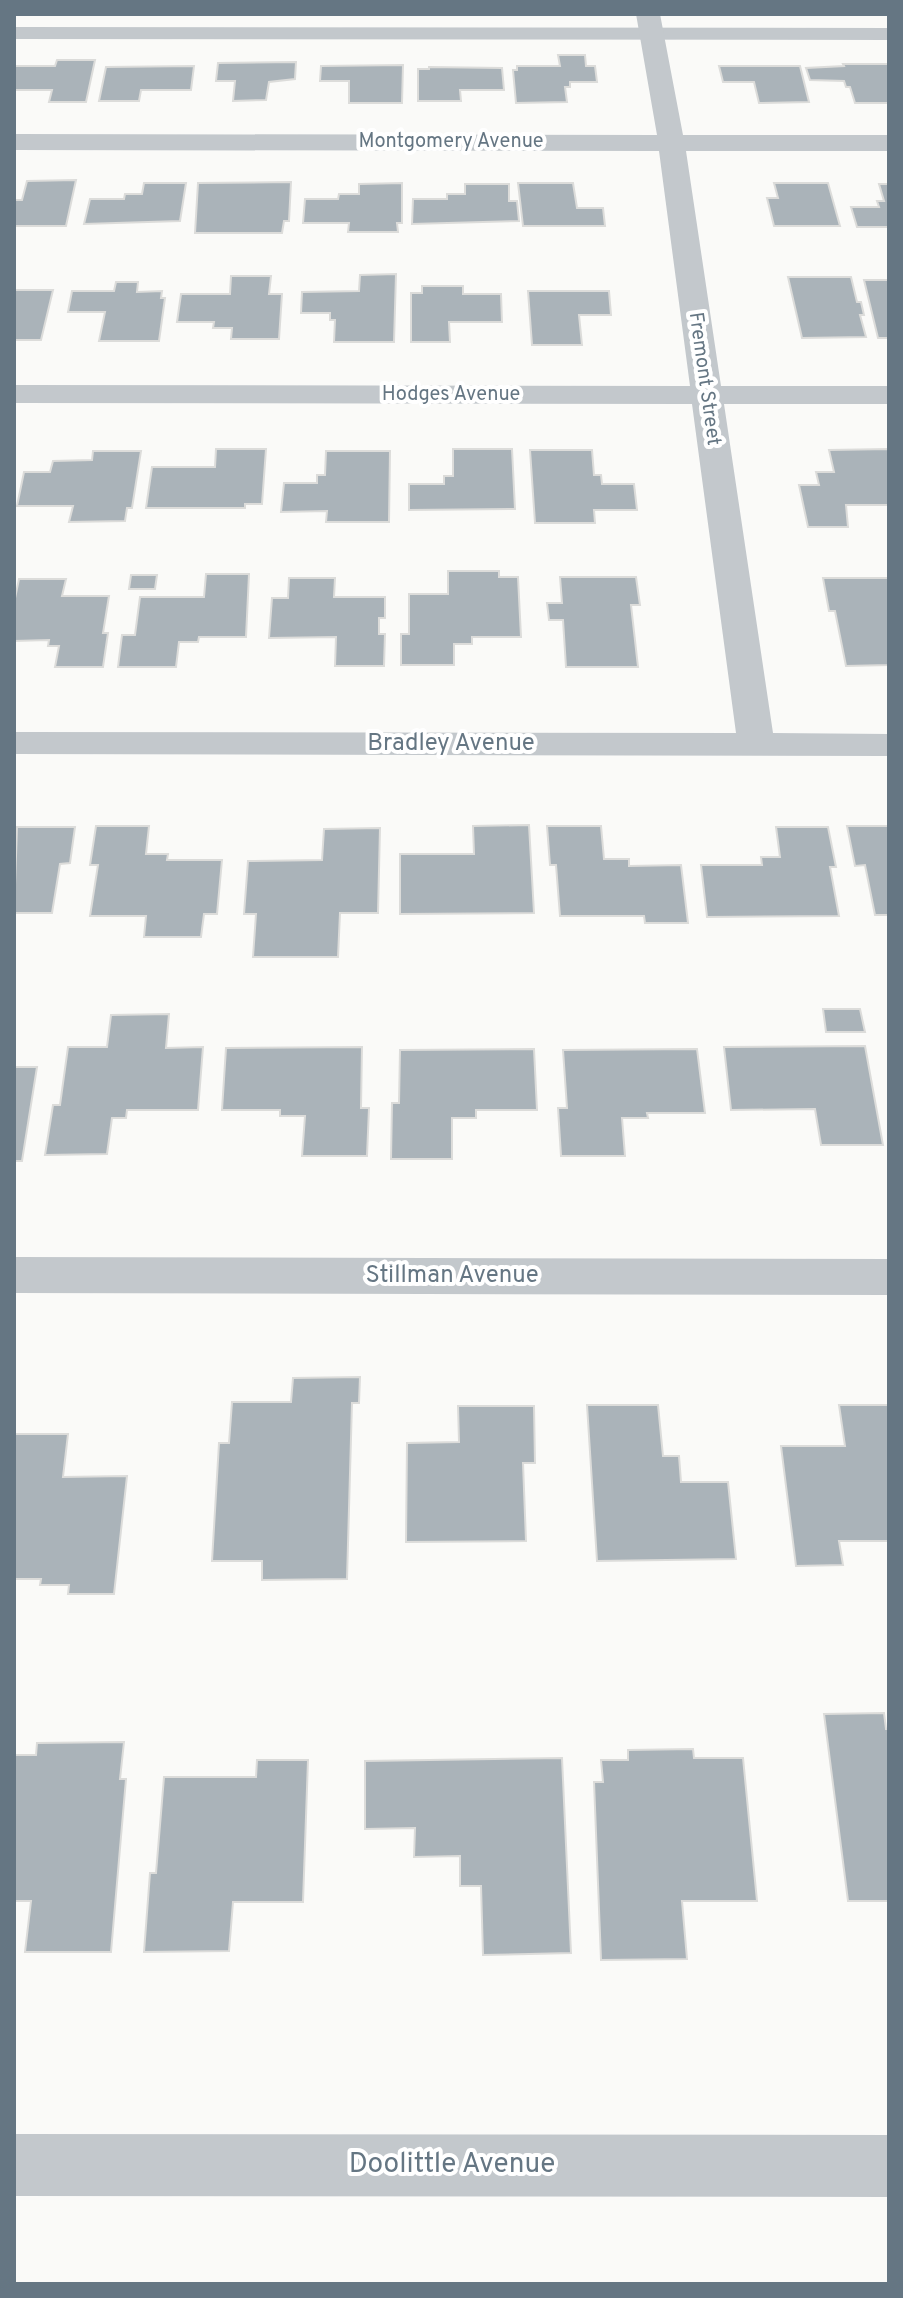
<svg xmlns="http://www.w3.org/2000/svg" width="903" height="2298" viewBox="0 0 903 2298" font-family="Overpass,sans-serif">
  <rect width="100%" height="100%" fill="#fafaf8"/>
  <path fill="#aab3b9" stroke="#dcdcda" stroke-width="2" d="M 558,55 L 585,55 L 586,66 L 595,66 L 597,82 L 570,82 L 570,87 L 565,87 L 567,102 L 516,103 L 513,70 L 517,70 L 517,66 L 560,66 Z
    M 57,60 L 95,60 L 86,102 L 49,102 L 52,90 L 14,90 L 14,66 L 55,66 Z
    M 296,62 L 295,79 L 269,82 L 266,100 L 233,101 L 235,81 L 216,81 L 218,63 Z
    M 843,64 L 889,64 L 889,103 L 855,103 L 850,87 L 846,87 L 844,81 L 810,80 L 806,68 L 844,66 Z
    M 403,65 L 402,103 L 349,103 L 349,81 L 320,81 L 321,66 Z
    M 194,66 L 191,90 L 141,90 L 139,101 L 99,101 L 106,67 Z
    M 719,66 L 800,66 L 809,102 L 759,103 L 754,82 L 723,82 Z
    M 429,67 L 502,68 L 504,90 L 460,90 L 461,101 L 418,101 L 418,69 L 429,69 Z
    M 76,180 L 66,226 L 14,226 L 15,200 L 22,200 L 27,181 Z
    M 291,182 L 289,221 L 284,221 L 282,233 L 195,233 L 198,183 Z
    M 144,183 L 186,183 L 180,221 L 84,224 L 90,199 L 124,199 L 125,194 L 142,194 Z
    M 402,183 L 402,223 L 397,223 L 398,232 L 348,232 L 349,223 L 303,223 L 305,199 L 338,199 L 339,194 L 359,194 L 359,184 Z
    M 518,183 L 573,183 L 577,208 L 603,208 L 605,226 L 523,226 Z
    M 774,183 L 828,183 L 840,226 L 774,226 L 767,198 L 778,198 Z
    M 465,184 L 509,184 L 509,201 L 517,201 L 519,221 L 412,224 L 413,199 L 447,199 L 447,194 L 465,194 Z
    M 879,184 L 889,184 L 889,227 L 857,227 L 851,207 L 879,207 L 877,201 L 884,201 Z
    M 396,274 L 394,342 L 334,342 L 335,320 L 330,320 L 330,313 L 301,313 L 302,292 L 359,291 L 360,275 Z
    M 231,276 L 271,276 L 269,294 L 282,294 L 279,339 L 231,339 L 232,328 L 213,328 L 214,322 L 177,322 L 181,294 L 230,294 Z
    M 788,277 L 851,277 L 857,302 L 861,302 L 864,315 L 860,315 L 866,337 L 802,338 Z
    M 864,280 L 889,280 L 889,338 L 878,338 Z
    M 116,282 L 138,282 L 137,292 L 162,291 L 161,298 L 165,298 L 159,341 L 99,341 L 105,312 L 68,312 L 72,291 L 114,291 Z
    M 422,286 L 463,286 L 463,294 L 501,294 L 502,322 L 449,322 L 450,342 L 411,342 L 411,293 L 422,293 Z
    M 14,290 L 53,290 L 41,340 L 14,340 Z
    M 528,291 L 609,291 L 611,315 L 579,315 L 582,345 L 532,345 Z
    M 216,449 L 266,449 L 262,504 L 245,504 L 245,508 L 146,508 L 152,467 L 215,467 Z
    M 453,449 L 512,449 L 515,509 L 409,510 L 409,484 L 444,484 L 444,476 L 453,476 Z
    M 889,449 L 889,505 L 846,505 L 848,527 L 808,527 L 799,485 L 819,485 L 816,472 L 834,472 L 829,450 Z
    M 530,450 L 592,450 L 594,475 L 601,475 L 602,484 L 634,484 L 637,510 L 594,510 L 595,523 L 535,523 Z
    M 93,451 L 141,451 L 132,508 L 127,508 L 125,521 L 69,522 L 73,506 L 17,506 L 24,472 L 50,472 L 53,461 L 92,460 Z
    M 326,451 L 390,451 L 389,522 L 326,522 L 327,511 L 281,512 L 284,483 L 317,483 L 317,475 L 325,475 Z
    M 448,571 L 499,571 L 499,577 L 518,577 L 521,637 L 472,637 L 472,644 L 454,644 L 454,665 L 401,665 L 401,634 L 409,634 L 409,594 L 448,594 Z
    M 206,574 L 249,574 L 246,637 L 199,637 L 198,642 L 179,642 L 176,667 L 118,667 L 122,635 L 135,635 L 140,597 L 204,597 Z
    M 131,575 L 157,575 L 155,589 L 129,589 Z
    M 560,577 L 636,577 L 640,605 L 631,605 L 638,667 L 566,667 L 563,620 L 549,620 L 547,603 L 562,603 Z
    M 289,578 L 335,578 L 334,597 L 385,597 L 385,618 L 379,618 L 379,634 L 385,634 L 384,666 L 335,666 L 336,637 L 269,638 L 272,598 L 288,598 Z
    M 823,578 L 889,578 L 889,665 L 846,666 L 835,611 L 829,611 Z
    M 19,579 L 66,579 L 62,596 L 109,596 L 103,633 L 108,633 L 103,667 L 55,667 L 59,646 L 48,646 L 49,640 L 14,641 L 14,603 Z
    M 529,825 L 534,913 L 400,914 L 400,854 L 474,854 L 473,826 Z
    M 96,826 L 149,826 L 146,854 L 168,854 L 167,860 L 222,860 L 217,914 L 204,914 L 201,937 L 144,937 L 146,916 L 90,916 L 98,865 L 90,865 Z
    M 547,826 L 601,826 L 604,859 L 629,859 L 629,866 L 681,865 L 688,923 L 645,923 L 644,916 L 560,916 L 556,865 L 550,865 Z
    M 847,826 L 889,826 L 889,915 L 875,915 L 865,865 L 855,866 Z
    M 17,827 L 75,827 L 70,863 L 60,864 L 52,913 L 14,913 Z
    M 776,827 L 828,827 L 836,867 L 830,867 L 839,916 L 707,917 L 701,865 L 762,865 L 761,857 L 780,857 Z
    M 380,828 L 378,913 L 340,913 L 338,957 L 253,957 L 256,914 L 244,914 L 248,861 L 322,860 L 324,829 Z
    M 823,1009 L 860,1009 L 865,1032 L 826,1032 Z
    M 169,1014 L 166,1048 L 203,1047 L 198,1110 L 127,1110 L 126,1118 L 112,1118 L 107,1154 L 45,1155 L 53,1105 L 60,1105 L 68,1047 L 107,1047 L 111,1015 Z
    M 865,1046 L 883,1145 L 821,1145 L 815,1109 L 731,1110 L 724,1047 Z
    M 362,1047 L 361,1108 L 369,1108 L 367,1156 L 302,1156 L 305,1116 L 280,1116 L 280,1110 L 222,1110 L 226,1048 Z
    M 534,1049 L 537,1110 L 476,1110 L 476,1118 L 452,1118 L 452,1159 L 391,1159 L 392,1103 L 399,1103 L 400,1050 Z
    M 697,1049 L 705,1113 L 647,1113 L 648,1118 L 622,1118 L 625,1156 L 561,1156 L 558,1108 L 567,1108 L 563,1050 Z
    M 14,1067 L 37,1067 L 22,1161 L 14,1161 Z
    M 360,1377 L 359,1403 L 352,1403 L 347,1579 L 262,1580 L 262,1561 L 212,1561 L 219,1443 L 229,1443 L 232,1402 L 291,1402 L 293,1378 Z
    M 587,1405 L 658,1405 L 663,1456 L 679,1456 L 681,1482 L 728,1482 L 736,1559 L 597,1561 Z
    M 839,1405 L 889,1405 L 889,1541 L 839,1541 L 843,1565 L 796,1566 L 781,1446 L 845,1446 Z
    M 458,1406 L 534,1406 L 535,1463 L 523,1463 L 526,1541 L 406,1542 L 407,1443 L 459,1442 Z
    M 14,1434 L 68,1434 L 63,1477 L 127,1476 L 114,1594 L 68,1594 L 69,1585 L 40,1585 L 41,1579 L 14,1579 Z
    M 884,1713 L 886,1729 L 889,1729 L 889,1901 L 848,1901 L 824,1714 Z
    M 124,1742 L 120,1779 L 126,1779 L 111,1952 L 25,1952 L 31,1901 L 14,1901 L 14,1755 L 36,1755 L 37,1743 Z
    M 693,1749 L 694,1758 L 743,1758 L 757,1901 L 682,1901 L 687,1959 L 601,1960 L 594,1782 L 603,1782 L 601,1760 L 628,1760 L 628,1750 Z
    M 562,1758 L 571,1953 L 483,1955 L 481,1886 L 460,1886 L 460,1856 L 414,1857 L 415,1828 L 365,1829 L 365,1761 Z
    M 257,1760 L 308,1760 L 303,1902 L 233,1902 L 229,1951 L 144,1952 L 150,1873 L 156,1873 L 164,1777 L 256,1777 Z"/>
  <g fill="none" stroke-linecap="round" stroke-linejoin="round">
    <path fill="#c3c8cc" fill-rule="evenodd" d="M 14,27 L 889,28 L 889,40 L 14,39 Z"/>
    <path fill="#c3c8cc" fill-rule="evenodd" d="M 636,14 L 660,14 L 683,135 L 889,135 L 889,151 L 686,151 L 721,386 L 889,386 L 889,404 L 724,404 L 773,733 L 889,734 L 889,756 L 14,754 L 14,732 L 736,733 L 692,404 L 14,403 L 14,385 L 690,386 L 659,151 L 14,150 L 14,134 L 657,135 Z
      M 14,1257 L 889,1259 L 889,1295 L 14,1293 Z
      M 14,2134 L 889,2135 L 889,2197 L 14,2196 Z"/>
  </g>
  <g text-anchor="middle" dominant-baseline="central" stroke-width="8" stroke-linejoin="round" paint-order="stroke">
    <g font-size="20" fill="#657683" stroke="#fff">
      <text x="451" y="142">Montgomery Avenue</text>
      <text transform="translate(704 379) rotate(82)">Fremont Street</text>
      <text x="451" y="395">Hodges Avenue</text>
    </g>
    <g font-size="24" fill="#657683" stroke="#fff">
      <text x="451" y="744">Bradley Avenue</text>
      <text x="452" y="1276">Stillman Avenue</text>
    </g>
    <g font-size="28" fill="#657683" stroke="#fff">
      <text x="452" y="2165">Doolittle Avenue</text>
    </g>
  </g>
  <rect width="903" height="2298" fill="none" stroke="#657683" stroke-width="32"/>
</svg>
